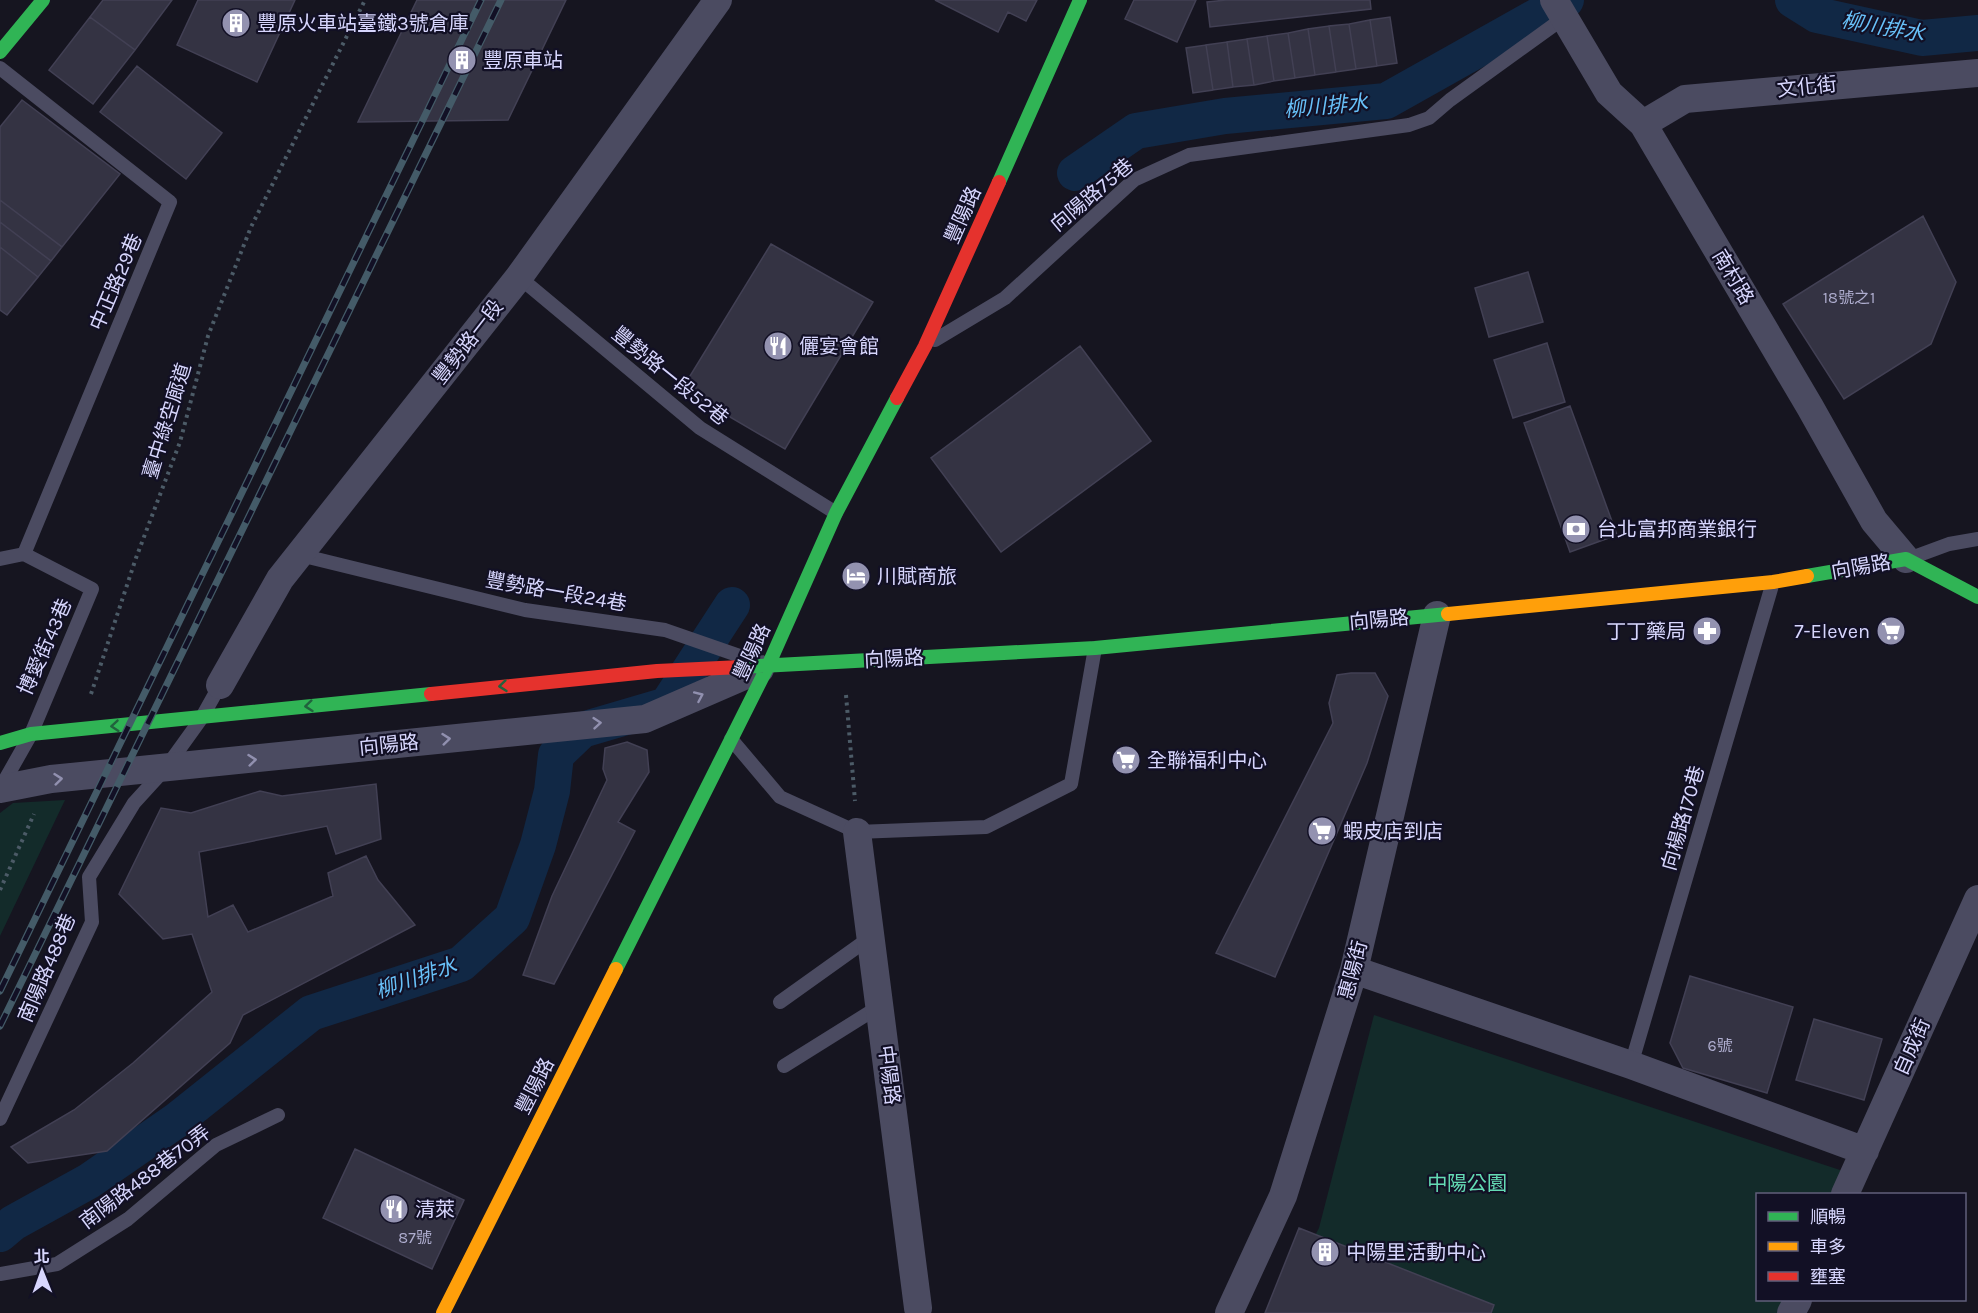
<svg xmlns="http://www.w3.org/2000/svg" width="1978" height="1313" viewBox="0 0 1978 1313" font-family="Karla,'Noto Sans TC',sans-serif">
  <rect width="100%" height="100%" fill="#161520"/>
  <path fill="#132b2a" d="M 65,800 L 0,936 L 0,813 L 13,803 Z
    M 1374,1015 L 1846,1172 L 1835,1194 L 1758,1194 L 1758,1300 L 1787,1300 L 1781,1313 L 1273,1313 L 1319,1228 Z"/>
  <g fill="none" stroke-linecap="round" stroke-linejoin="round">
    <path stroke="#112845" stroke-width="36" d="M 1793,0 L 1817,15 L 1922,38 L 1978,33
      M 1075,173 L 1136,131 L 1225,116 L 1386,101 L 1566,0
      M 0,1234 L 13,1223 L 89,1181 L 177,1120 L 311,1013 L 461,964 L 512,918 L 538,845 L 552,791 L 556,755 L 582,730 L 667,705 L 732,605"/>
  </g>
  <path fill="#343343" stroke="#424054" stroke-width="1.5" d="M 103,0 L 172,0 L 135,50 L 90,17 Z
    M 198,0 L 295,0 L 257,82 L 177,45 Z
    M 417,0 L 566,0 L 508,120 L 358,122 Z
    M 935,0 L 1037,0 L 1026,21 L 1008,12 L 998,32 Z
    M 1134,0 L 1196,0 L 1177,42 L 1125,19 Z
    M 1226,0 L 1370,0 L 1371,9 L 1210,27 L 1207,2 Z
    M 90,17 L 135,50 L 93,104 L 49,70 Z
    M 1390,17 L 1397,63 L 1377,66 L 1370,20 Z
    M 1370,20 L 1377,66 L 1356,69 L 1349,24 Z
    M 1349,24 L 1356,69 L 1336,72 L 1329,26 Z
    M 1329,26 L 1336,72 L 1315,75 L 1308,29 Z
    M 1308,29 L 1315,75 L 1295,78 L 1288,33 Z
    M 1288,33 L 1295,78 L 1274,81 L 1267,36 Z
    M 1267,36 L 1274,81 L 1254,85 L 1247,39 Z
    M 1247,39 L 1254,85 L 1233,87 L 1227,42 Z
    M 1227,42 L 1233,87 L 1213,90 L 1206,45 Z
    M 1206,45 L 1213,90 L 1193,93 L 1186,48 Z
    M 137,66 L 222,133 L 186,179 L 100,112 Z
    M 22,100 L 120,174 L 62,247 L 0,200 L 0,127 Z
    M 0,200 L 62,247 L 51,261 L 0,222 Z
    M 1923,216 L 1956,282 L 1931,344 L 1844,399 L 1783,304 Z
    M 0,222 L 51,261 L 38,277 L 0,247 Z
    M 771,244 L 873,302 L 785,449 L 682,389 Z
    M 0,247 L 38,277 L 7,315 L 0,310 Z
    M 1528,272 L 1543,322 L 1489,337 L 1475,288 Z
    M 1547,343 L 1565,402 L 1513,418 L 1494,360 Z
    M 1080,346 L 1151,441 L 1001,552 L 931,458 Z
    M 1570,406 L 1617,535 L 1570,552 L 1524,423 Z
    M 1351,673 L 1375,673 L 1388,696 L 1367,763 L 1275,977 L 1216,953 L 1333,723 L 1329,703 L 1337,675 Z
    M 627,742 L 647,750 L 649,772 L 618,822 L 635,831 L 554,984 L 523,975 L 552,896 L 607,780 L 603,769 L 605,748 Z
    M 376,784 L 381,839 L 336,854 L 327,826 L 199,852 L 208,917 L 233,905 L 248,932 L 333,896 L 328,873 L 366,856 L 378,880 L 415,925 L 243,1015 L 230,1043 L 107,1151 L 28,1163 L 11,1147 L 74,1110 L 133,1063 L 212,992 L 192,934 L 163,939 L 119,894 L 161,808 L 191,813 L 260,791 L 282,796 Z
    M 1690,976 L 1793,1007 L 1767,1093 L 1683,1068 L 1670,1043 Z
    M 1814,1019 L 1882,1039 L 1864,1100 L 1796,1080 Z
    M 355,1149 L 464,1200 L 432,1269 L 323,1218 Z
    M 1299,1228 L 1494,1305 L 1491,1313 L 1265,1313 Z"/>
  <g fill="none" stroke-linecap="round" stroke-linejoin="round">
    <path stroke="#4c5b67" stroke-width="4" stroke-dasharray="3 4.5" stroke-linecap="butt" d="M 91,694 L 136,558 L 180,442 L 208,336 L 251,227 L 365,0
      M 846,695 L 855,801
      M 0,890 L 34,814"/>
    <path stroke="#4b4b61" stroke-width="14" d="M 0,68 L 170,202 L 24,554 L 0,559
      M 519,277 L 700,428 L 836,513
      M 935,340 L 1005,298 L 1134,180 L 1189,155 L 1409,125 L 1429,118 L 1450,100 L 1565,17
      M 300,555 L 525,610 L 665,630 L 740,656
      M 1911,558 L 1949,544 L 1978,539
      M 731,739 L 780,797 L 857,832 L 986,827 L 1071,784 L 1095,648
      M 1,787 L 31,734 L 92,589 L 24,554
      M 780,1002 L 871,937
      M 1631,1065 L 1773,582
      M 784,1066 L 880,1006
      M 0,1119 L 92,922 L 89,877 L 134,803 L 165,769 L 201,719 L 220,685
      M 0,1274 L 57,1264 L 128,1219 L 216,1145 L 278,1115"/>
    <path stroke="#4b4b61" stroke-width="28" d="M 1554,0 L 1609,93 L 1643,124 L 1810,407 L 1874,521 L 1906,559
      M 1643,124 L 1685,99 L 1978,73
      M 220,685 L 280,579 L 519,277 L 718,0
      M 0,789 L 51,779 L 645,719 L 760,669
      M 857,832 L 918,1308
      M 1354,970 L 1631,1065 L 1865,1151
      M 1845,1194 L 1978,899
      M 1229,1313 L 1283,1196 L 1354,970 L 1437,615
      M 1791,1313 L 1798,1300"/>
    <path stroke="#30b455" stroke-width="14" d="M 0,52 L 43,0
      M 999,182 L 1080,0
      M 1807,576 L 1906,559 L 1978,597
      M 741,667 L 1095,648 L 1448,614
      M 0,743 L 31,734 L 431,694
      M 616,969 L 768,666 L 836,513 L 897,398"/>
    <path stroke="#ff9f0a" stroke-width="14" d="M 1448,614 L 1773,582 L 1807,576
      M 443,1313 L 616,969"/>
    <path stroke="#e5322d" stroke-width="14" d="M 897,398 L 925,346 L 999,182
      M 431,694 L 657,671 L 741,667"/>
    <g stroke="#445b68" stroke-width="7">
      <path id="rail" d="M 0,991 L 481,0
        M 0,1026 L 501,0"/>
    </g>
    <use href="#rail" stroke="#121025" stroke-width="4.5" stroke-dasharray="14" stroke-linecap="butt"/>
  </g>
  <defs><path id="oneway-chevron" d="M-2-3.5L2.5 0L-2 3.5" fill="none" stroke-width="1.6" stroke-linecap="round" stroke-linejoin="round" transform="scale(1.5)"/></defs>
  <g stroke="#21623d">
    <use href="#oneway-chevron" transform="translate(503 686) rotate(174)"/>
    <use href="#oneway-chevron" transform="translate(309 706) rotate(174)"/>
    <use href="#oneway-chevron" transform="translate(115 726) rotate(175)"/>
  </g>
  <g stroke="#9190af">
    <use href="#oneway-chevron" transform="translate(699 696) rotate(-24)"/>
    <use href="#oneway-chevron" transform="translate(597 723) rotate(-5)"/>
    <use href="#oneway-chevron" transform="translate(446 739) rotate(-6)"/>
    <use href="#oneway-chevron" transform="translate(252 760) rotate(-6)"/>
    <use href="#oneway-chevron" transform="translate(58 779) rotate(-6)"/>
  </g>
  <defs>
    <g id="building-disc" transform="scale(1.5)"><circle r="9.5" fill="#9392b0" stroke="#121025"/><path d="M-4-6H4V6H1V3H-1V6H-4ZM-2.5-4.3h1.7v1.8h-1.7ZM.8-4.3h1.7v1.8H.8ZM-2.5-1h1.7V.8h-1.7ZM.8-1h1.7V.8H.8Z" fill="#fff"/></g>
    <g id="restaurant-disc" transform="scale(1.5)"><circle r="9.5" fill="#9392b0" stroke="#121025"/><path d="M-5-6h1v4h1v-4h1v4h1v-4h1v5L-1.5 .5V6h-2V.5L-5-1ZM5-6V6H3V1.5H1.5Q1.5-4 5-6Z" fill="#fff"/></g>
    <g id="bank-disc" transform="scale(1.5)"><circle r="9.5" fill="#9392b0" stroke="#121025"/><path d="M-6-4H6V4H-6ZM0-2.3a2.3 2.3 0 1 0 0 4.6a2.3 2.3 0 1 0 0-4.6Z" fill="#fff"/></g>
    <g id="hotel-disc" transform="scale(1.5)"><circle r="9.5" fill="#9392b0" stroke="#121025"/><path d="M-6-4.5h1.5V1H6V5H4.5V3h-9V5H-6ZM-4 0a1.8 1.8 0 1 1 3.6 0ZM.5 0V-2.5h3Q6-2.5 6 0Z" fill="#fff"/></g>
    <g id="pharmacy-disc" transform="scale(1.5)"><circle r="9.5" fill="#9392b0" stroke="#121025"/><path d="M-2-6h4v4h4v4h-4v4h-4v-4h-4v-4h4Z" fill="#fff"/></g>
    <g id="supermarket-disc" transform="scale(1.5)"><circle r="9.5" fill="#9392b0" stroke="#121025"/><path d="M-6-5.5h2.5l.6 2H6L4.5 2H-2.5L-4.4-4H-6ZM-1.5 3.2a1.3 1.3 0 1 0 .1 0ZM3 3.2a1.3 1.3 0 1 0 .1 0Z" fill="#fff"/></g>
  </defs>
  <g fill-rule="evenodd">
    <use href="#building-disc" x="236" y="23"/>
    <use href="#building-disc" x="462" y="60"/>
    <use href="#restaurant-disc" x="778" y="346"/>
    <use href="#bank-disc" x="1576" y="529"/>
    <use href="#hotel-disc" x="856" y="576"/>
    <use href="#pharmacy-disc" x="1707" y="631"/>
    <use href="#supermarket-disc" x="1891" y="631"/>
    <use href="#supermarket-disc" x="1126" y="760"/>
    <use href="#supermarket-disc" x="1322" y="831"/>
    <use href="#restaurant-disc" x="394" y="1209"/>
    <use href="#building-disc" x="1325" y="1252"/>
  </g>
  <g text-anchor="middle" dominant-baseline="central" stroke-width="4.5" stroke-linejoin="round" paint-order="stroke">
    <g font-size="16" fill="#aeadce">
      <text x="1849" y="297">18號之1</text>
      <text x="1720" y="1045">6號</text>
      <text x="415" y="1237">87號</text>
    </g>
    <g font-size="20" fill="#d7d6fd" stroke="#121025" text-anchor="start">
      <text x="257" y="23">豐原火車站臺鐵3號倉庫</text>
      <text x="483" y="60">豐原車站</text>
      <text x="799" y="346">儷宴會館</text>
      <text x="1597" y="529">台北富邦商業銀行</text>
      <text x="877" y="576">川賦商旅</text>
      <text x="1686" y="631" text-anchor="end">丁丁藥局</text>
      <text x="1870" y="631" text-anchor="end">7-Eleven</text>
      <text x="1147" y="760">全聯福利中心</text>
      <text x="1343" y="831">蝦皮店到店</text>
      <text x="415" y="1209">清萊</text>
      <text x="1346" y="1252">中陽里活動中心</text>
    </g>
    <g font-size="20" fill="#d7d6fd" stroke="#121025">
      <text transform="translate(1807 87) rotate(-6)">文化街</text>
      <text transform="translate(1092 195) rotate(-40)">向陽路75巷</text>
      <text transform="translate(963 215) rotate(-66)">豐陽路</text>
      <text transform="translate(1733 277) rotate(59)">南村路</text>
      <text transform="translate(116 282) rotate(-67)">中正路29巷</text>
      <text transform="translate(468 342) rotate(-52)">豐勢路一段</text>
      <text transform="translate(670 376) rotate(39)">豐勢路一段52巷</text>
      <text transform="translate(167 421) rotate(-73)">臺中綠空廊道</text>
      <text transform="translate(1861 567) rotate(-10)">向陽路</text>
      <text transform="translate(556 592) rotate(10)">豐勢路一段24巷</text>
      <text transform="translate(1379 620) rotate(-5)">向陽路</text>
      <text transform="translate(45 647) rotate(-66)">博愛街43巷</text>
      <text transform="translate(752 652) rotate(-65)">豐陽路</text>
      <text transform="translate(894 659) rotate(-3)">向陽路</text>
      <text transform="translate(389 745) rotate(-6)">向陽路</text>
      <text transform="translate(1683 818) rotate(-74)">向楊路170巷</text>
      <text transform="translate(47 968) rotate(-67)">南陽路488巷</text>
      <text transform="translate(1353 970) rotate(-75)">惠陽街</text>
      <text transform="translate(1912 1047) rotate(-66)">自成街</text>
      <text transform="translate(889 1075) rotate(83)">中陽路</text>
      <text transform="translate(535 1086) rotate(-63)">豐陽路</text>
      <text transform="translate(145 1177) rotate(-37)">南陽路488巷70弄</text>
    </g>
    <g font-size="20" fill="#64dbb4" stroke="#121025">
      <text x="1467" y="1183">中陽公園</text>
    </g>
    <g font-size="21" font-style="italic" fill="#68c1f9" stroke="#121025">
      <text transform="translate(1883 27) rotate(10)">柳川排水</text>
      <text transform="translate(1326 106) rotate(-5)">柳川排水</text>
      <text transform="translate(416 978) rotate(-19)">柳川排水</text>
    </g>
  </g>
  <rect x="1756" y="1193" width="210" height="108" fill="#121025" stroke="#615f7b" stroke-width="1.5"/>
  <rect x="1768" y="1212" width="30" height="9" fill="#30b455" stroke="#615f7b" stroke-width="1.5"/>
  <text x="1810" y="1223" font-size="18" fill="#d7d6fd">順暢</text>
  <rect x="1768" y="1242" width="30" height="9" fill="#ff9f0a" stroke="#615f7b" stroke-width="1.5"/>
  <text x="1810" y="1253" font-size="18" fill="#d7d6fd">車多</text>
  <rect x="1768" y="1272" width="30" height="9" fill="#e5322d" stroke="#615f7b" stroke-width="1.5"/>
  <text x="1810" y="1283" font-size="18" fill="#d7d6fd">壅塞</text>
  <g transform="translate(42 1271) rotate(359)" stroke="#121025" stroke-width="4.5" paint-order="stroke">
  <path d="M0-4.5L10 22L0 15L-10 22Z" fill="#d7d6fd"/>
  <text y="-9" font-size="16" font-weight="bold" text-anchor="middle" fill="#d7d6fd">北</text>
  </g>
</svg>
